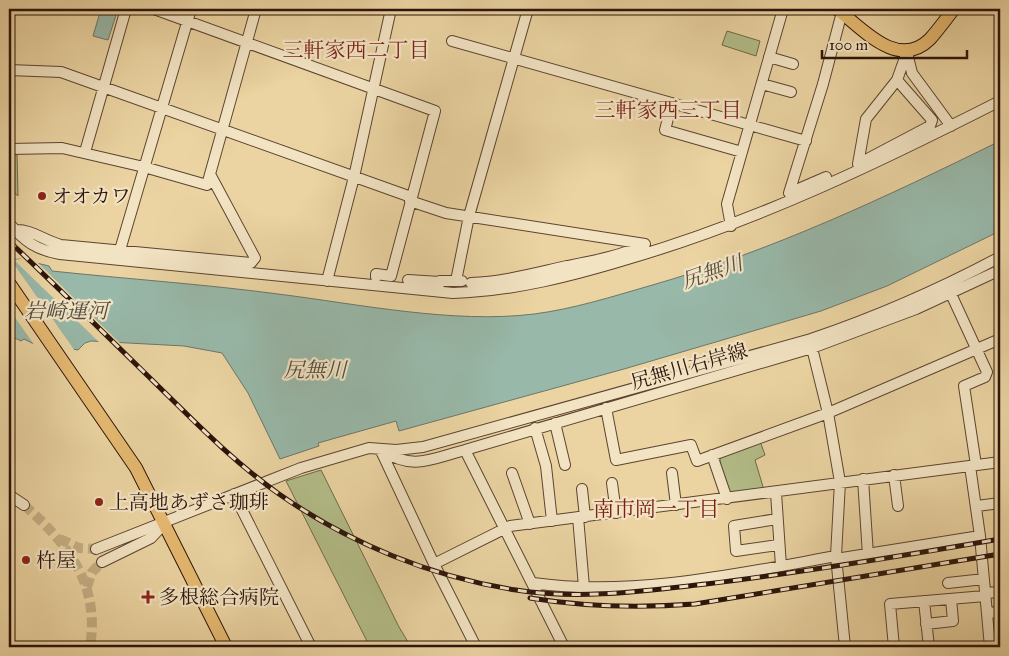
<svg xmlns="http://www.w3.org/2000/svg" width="1009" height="656" viewBox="0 0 1009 656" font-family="'IM FELL Great Primer','Noto Serif JP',serif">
  <rect width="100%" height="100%" fill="#ebd4a2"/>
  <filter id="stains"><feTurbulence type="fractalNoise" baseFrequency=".004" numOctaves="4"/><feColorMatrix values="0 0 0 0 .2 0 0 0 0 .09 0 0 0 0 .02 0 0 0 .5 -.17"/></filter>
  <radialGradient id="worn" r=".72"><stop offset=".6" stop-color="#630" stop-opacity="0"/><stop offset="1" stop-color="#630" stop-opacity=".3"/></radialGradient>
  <path fill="#b3bd88" stroke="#70684a" d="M 727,31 L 760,41 L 756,56 L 722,45 Z
    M 17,152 L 18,196 L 9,188 L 9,153 Z
    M 760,441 L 765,455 L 755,460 L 764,490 L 734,495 C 724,488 717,467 721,456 Z
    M 321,470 L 399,627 L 411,647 L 370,647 L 286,481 Z"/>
  <path fill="#98b8a9" stroke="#6d766a" d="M 101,9 L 118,9 L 108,40 L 93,36 Z
    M 1000,141 L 1000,231 L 887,286 L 821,311 L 624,369 L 399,431 L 396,421 L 318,443 L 319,446 L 280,459 L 248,393 L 222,353 L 184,346 L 91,341 L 85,343 L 78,350 L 32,343 L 24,339 L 21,341 L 9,335 L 9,260 L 20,259 L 49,266 L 52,271 C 127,279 203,284 278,294 C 358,304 454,324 534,314 C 573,309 611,297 649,286 C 772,251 886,197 1000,141 Z"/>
  <path fill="#ebd4a2" d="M 26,258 L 35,260 L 122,345 L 101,344 L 14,260 Z
    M 9,260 L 11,260 L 75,351 L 35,346 L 9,309 Z"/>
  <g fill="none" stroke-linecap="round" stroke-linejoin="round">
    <path stroke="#c5ae84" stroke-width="10" stroke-dasharray="10 5" stroke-linecap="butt" d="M 24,505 C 69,545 100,584 90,647
      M 60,539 L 79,548 L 96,549
      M 87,587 L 92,572 L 102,562"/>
    <g stroke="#5c4431" stroke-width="12">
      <path id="minor" d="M 154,9 L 435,111 L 391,276 L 376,274 L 376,277
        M 452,41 L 806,141
        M 907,53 L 912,73 L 951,126
        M 769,57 L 793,64
        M 9,70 L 61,72 L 411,197
        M 762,84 L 791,92
        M 672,103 L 665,130 L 742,152
        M 9,149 L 62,148 L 144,167 L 207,185 L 256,9
        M 85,152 L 126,9
        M 858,164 L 930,126 L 932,120 L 897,80
        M 860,167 L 858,164 L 866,119 L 897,80 L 907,52
        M 826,177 L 789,193 L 823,84 L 842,12
        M 410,201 L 446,213 L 645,244 C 621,256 593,261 567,266 C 535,273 503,282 471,283
        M 9,223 C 24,241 36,250 60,254 L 453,293 C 514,291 572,276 631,258 C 760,220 880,162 1000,101
        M 731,226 L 727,204 L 783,9
        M 15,230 C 31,229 45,241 61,245 L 251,263 L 255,258 L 210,174
        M 120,250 L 191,9
        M 408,280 L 440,282
        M 327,281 L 354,177 L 391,9
        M 456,281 L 469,216 L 528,9
        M 440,283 L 440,281 L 462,281
        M 951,294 L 987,372 L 985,377 L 964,386 L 976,465
        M 812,348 L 828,413 L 840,482 L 836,556 L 845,647
        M 606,408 L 616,460 L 691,445 L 697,461 L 828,413 L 1000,339
        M 555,423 L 565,465
        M 535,428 L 546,466 L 552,521
        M 381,450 C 413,471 431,459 465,450 L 812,348 L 916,309 L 1000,270
        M 465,450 L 564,647
        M 381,451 L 434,564 L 476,647
        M 712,455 L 727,499
        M 970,466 L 980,536 L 990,647
        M 512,473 L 530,524
        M 672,473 L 676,505
        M 894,475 L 898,506
        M 863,479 L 868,555
        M 612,483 L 616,513
        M 582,489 L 585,517
        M 776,493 L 781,566
        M 234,494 L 311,647
        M 9,495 L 24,505
        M 977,506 L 1000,503
        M 578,517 L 584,587
        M 777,519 L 734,526 L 736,551 L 778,545
        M 96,549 L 301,468 L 369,448 L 396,450 L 423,447 L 811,339 C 876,317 940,289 1000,257
        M 836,559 L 980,536
        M 102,562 L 151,538 L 163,525
        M 434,564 L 510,526 L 1000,462
        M 533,583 C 633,597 737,574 836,556
        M 948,583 L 984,579
        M 985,593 L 1000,592
        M 924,601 L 929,647
        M 987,613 L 1000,612
        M 926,624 L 953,621 L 951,599
        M 894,647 L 890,604 L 985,596"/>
    </g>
    <g stroke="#2c140b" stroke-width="14">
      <path id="major" d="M 837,9 C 862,28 898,71 930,39 C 938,30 946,19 954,9
        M 9,283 L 136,468 L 226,647"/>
    </g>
    <use href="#minor" stroke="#f2e3c3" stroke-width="10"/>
    <use href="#major" stroke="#e6ba71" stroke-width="12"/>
    <g stroke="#2c140b" stroke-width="5">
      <path id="rail" d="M 9,241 C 56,286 103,332 150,378 C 191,418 231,460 279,494 C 349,543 431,577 516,590 C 579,600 643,591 706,584 C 805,572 902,556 1000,539
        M 530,598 C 585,607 639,608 695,604 L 1000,554"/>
    </g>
    <use href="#rail" stroke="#f2e3c3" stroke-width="3" stroke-dasharray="9" stroke-linecap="butt"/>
  </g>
  <g fill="#8f2418" stroke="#f2e3c3" stroke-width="2">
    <circle cx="42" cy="196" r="5"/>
    <circle cx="99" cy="502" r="5"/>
    <circle cx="26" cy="560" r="5"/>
    <path d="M145.5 589.5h5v5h5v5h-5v5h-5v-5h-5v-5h5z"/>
  </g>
  <g text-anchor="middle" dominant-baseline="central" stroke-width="4.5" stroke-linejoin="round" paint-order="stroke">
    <g font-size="20" fill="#2c140b" stroke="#f2e3c3" text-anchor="start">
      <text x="52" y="196">オオカワ</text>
      <text x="109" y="502">上高地あずさ珈琲</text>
      <text x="36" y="560">杵屋</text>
      <text x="159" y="597">多根総合病院</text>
    </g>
    <g font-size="20" fill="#2c140b" stroke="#f2e3c3">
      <text transform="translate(689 366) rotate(-16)">尻無川右岸線</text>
    </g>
    <g font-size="21" fill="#7a1f14" stroke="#f2e3c3">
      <text x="356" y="50">三軒家西二丁目</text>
      <text x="668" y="110">三軒家西三丁目</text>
      <text x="656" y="509">南市岡一丁目</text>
    </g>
    <g font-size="21" font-style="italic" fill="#524d42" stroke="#f2e3c3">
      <text transform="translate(712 272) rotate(-19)">尻無川</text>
      <text x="66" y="311">岩崎運河</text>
      <text x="315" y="370">尻無川</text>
    </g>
  </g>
  <rect width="1009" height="656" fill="none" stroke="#ebd4a2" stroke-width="30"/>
  <rect x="10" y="10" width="989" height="636" fill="none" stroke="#2c140b" stroke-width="2.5"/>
  <rect x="15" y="15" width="979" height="626" fill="none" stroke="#2c140b"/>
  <path d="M822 50v8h145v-8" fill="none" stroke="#2c140b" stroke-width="2.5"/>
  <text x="829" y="50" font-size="15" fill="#2c140b" stroke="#f2e3c3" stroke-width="4" paint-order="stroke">100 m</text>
  <rect width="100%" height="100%" filter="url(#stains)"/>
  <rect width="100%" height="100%" fill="url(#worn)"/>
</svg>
